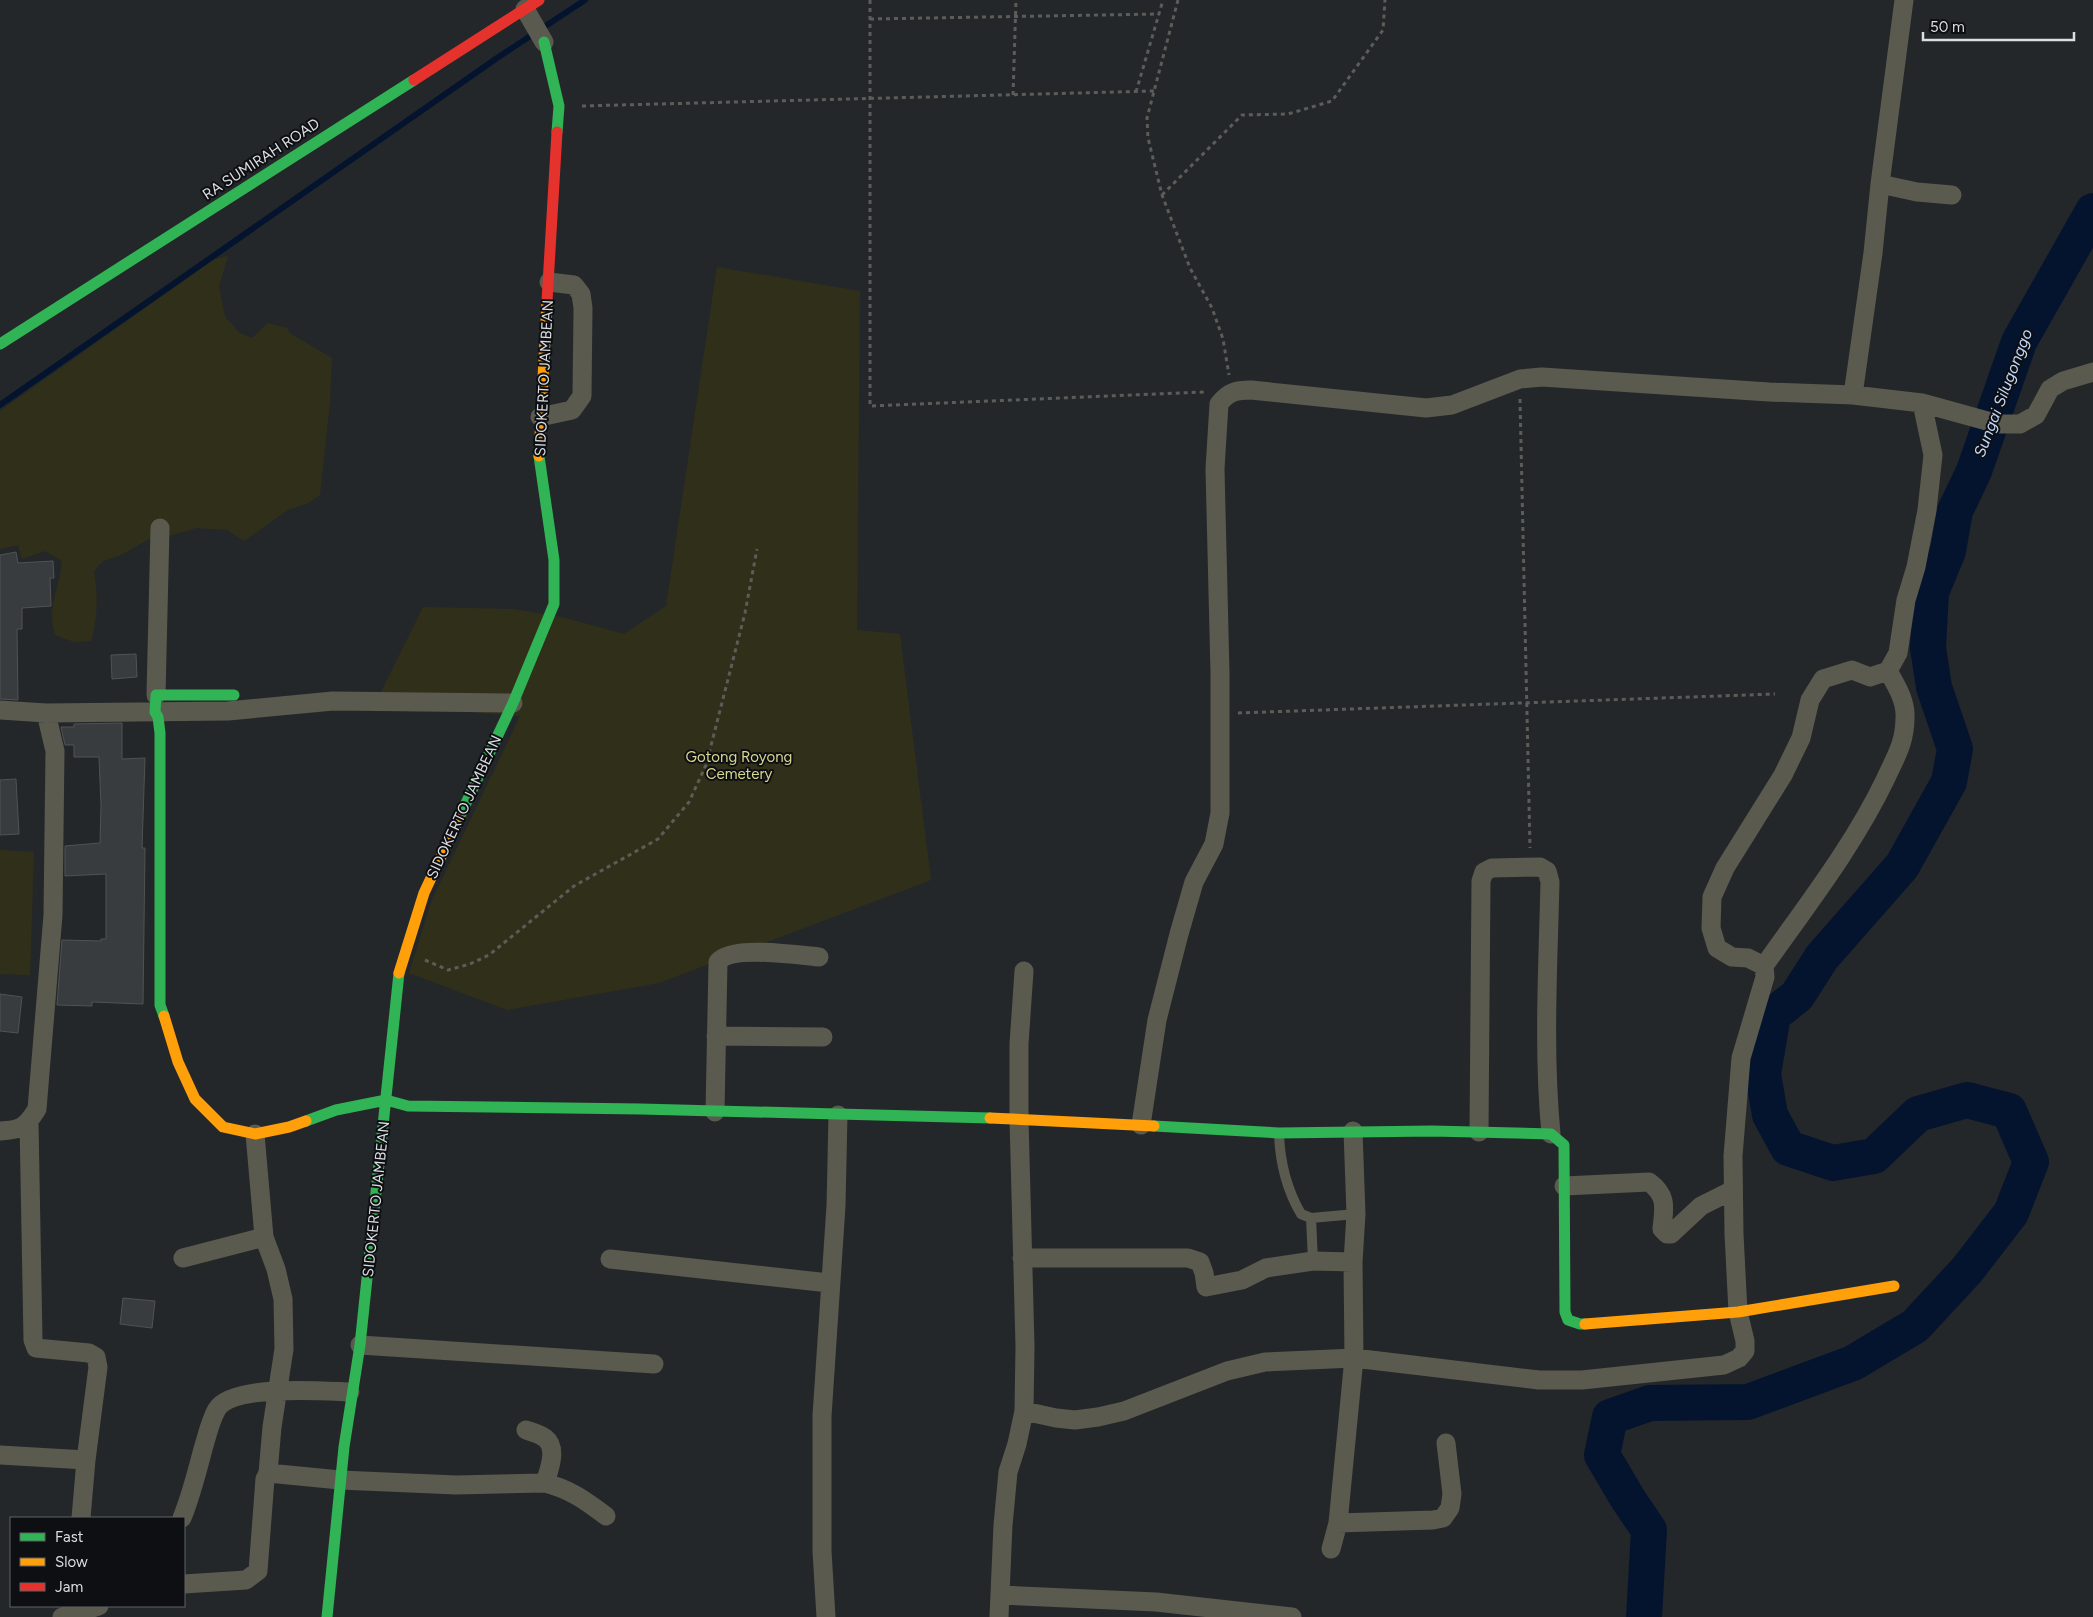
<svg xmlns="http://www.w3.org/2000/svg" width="2093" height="1617" viewBox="0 0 2093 1617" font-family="Figtree,sans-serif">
  <rect width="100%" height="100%" fill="#24272a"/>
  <path fill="#30301a" d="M 228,256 L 219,286 L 225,317 L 240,333 L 252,338 L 268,323 L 287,328 L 291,334 L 332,358 L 330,402 L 320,495 L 308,503 L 288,510 L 244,541 L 227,530 L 196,528 L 169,536 L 151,538 L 121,555 L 103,561 L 94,571 C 98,597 98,616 91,641 L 74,642 L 55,635 C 46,604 60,590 62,561 L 45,551 L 22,559 L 18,545 L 0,549 L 0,411 L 213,260 Z
    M 717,267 L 860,291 L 857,630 L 900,634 L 931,880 L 659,983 L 507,1010 L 409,973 L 431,902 L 520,716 L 375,704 L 423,607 L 513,609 L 562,617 L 624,634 L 666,606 Z
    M 0,850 L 34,852 L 30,975 L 0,974 Z"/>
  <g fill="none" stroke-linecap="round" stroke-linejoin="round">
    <path stroke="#05142e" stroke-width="6" d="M 0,405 L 497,58 L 585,0"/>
    <path stroke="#05142e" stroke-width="36" d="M 1644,1617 L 1649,1530 L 1628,1499 L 1602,1455 L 1610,1417 L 1650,1403 L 1748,1402 L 1853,1363 L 1915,1326 L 1967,1270 L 2011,1213 L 2031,1162 L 2009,1111 L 1967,1100 L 1918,1114 L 1874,1156 L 1833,1163 L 1788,1148 L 1770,1115 L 1763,1074 L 1773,1015 L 1797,996 L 1822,957 L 1902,866 L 1949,782 L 1955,749 L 1934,687 L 1928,648 L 1931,592 L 1948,551 L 1955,511 L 1974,471 L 2019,342 L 2093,211"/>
  </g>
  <path fill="#393c3f" stroke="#505255" d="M 16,552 L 18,563 L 53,561 L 54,578 L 50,578 L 51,606 L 22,608 L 22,629 L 17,629 L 18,700 L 0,699 L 0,555 Z
    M 136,654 L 137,677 L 112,679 L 111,655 Z
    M 122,723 L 122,759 L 145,758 L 142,848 L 145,848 L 143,1004 L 92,1002 L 92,1006 L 57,1005 L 62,940 L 101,941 L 101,939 L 106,939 L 106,874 L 65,876 L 65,846 L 100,843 L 101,805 L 99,757 L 74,757 L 74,745 L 65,745 L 61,727 L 74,727 L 74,724 Z
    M 16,779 L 19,834 L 0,835 L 0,780 Z
    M 0,994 L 22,997 L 18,1033 L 0,1031 Z
    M 123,1298 L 155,1301 L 152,1328 L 120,1324 Z"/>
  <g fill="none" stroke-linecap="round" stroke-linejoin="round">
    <path stroke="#5c5d58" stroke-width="3" stroke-dasharray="4 4" stroke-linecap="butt" d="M 870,0 L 870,406 L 1204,392
      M 1178,0 L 1147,118 L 1148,138 L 1162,195 L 1190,268 L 1212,308 L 1223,339 L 1229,375
      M 870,19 L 1159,14
      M 1136,92 L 1163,0
      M 1013,95 L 1016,0
      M 582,106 L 1154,91
      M 1162,195 L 1242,115 L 1288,114 L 1332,101 L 1383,30 L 1385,0
      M 1520,399 L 1530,848
      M 1238,713 L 1775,694
      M 425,960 L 448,970 L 470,964 L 489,955 L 574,886 L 658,839 L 689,802 L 706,765 L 745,613 L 757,549"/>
    <path stroke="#5a5a4f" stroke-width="10" d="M 1279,1134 C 1280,1162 1287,1190 1301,1214 L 1311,1218 L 1313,1261
      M 1311,1218 L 1356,1214"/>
    <path stroke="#5a5a4f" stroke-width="19" d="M 525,9 L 544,42
      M 1880,184 L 1904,0
      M 1853,395 L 1873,253 L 1880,184 L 1917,192 L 1952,195
      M 540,417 L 572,410 L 582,396 L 583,308 L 581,294 L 574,285 L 549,282
      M 156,695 L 160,528
      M 0,710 L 46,713 L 55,751 L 53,915 L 37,1109 C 26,1127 21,1130 0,1131
      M 46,713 L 228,711 L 333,701 L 513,703
      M 1764,966 C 1807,905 1854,845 1886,778 C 1896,756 1905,743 1905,717 C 1906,701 1896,685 1888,671
      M 716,1036 L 823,1037
      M 715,1112 L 718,962 C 730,945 798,955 819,957
      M 29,1122 L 33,1340 L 36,1348 L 89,1353 L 96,1357 L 98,1367 L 86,1460 L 81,1518
      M 1141,1125 L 1157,1020 L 1179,934 L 1194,882 L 1214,844 L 1220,813 L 1220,673 L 1215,469 L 1219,404 C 1228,392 1236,390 1251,390 L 1426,408 L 1452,405 L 1520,379 L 1542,377 L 1769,392 L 1853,395 L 1922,403 L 1998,424 L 2020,424 L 2036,415 L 2050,389 L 2063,381 L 2093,372
      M 1479,1132 L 1481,881 L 1484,872 L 1492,868 L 1540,867 L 1547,871 L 1550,882 C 1548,967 1543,1050 1551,1134
      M 255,1134 L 264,1237 L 276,1269 L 283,1299 L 284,1349 L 272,1427 L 268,1473
      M 1564,1186 L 1649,1182 C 1668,1196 1664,1208 1662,1229 L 1667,1234 L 1671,1234 L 1701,1206 L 1733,1190
      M 183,1258 L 264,1237
      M 1022,1258 L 1188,1258 L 1200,1262 L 1204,1273 L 1206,1287 L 1242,1280 L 1266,1268 L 1313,1261 L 1353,1262
      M 610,1259 L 829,1283
      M 360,1345 L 654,1364
      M 1024,1411 L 1056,1418 L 1075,1420 L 1098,1417 L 1124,1411 L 1227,1371 L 1265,1362 L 1354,1358 L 1539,1380 L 1582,1380 L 1724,1365 L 1739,1358 L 1745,1351 L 1745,1341 L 1738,1312 L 1734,1234 L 1733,1156 L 1741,1058 L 1765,977 L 1764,966 L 1748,958 L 1732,957 L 1717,948 L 1711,928 L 1712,897 L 1725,868 L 1783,775 L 1801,738 L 1810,700 L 1823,679 L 1852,670 L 1870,677 L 1888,671 L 1898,653 L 1906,600 L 1916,567 L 1927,510 L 1933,455 L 1922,403
      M 526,1430 C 532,1432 540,1434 545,1438 C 558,1448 549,1470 545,1483
      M 0,1455 L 86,1460
      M 182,1518 C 191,1496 197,1472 203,1449 C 207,1436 210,1421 217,1409 C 233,1384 322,1391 350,1392
      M 1338,1523 L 1433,1520 L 1443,1518 L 1450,1508 L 1452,1494 L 1446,1443
      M 1331,1549 L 1338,1523 L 1354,1358 L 1353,1262 L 1356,1214 L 1353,1131
      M 184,1584 L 246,1580 L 258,1571 L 265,1479 L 268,1473 L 340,1480 L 456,1485 L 545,1483 C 570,1489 586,1501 606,1516
      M 1000,1595 L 1156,1602 L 1292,1617
      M 62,1617 L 99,1606
      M 826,1617 L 822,1551 L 822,1416 L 836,1206 L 838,1115
      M 999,1617 L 1003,1525 L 1008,1472 L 1017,1444 L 1024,1411 L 1025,1346 L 1019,1119 L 1019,1044 L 1024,971"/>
    <path stroke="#30b455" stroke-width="11" d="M 544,42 L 559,106 L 557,132
      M 0,344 L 414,80
      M 459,818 L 513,703 L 554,604 L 554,560 L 539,456
      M 164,1016 L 160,1005 L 160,733 L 158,717 L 155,712 L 156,695 L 234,695
      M 306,1121 L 336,1110 L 386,1100 L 408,1106 L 641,1109 L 990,1118
      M 1154,1126 L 1279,1133 L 1432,1131 L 1551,1134 L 1564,1145 L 1565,1312 L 1568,1320 L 1580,1324 L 1585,1324
      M 327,1617 L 344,1447 L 360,1345 L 399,973"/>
    <path stroke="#ff9f0a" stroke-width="11" d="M 539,456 L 547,301
      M 399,973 L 424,893 L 459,818
      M 164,1016 L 178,1062 L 195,1099 L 223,1127 L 255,1134 L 289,1127 L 306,1121
      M 990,1118 L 1154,1126
      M 1585,1324 L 1738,1312 L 1894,1286"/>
    <path stroke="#e5322d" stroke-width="11" d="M 414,80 L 539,0
      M 547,301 L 557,132"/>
  </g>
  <g text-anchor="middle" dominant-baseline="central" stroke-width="4" stroke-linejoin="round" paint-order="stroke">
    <g font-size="15" fill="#dbdee3" stroke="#0d0f12">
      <text transform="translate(261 159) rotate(-33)">RA SUMIRAH ROAD</text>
      <text transform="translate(544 378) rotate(-87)">SIDOKERTO JAMBEAN</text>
      <text transform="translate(464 807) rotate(-65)">SIDOKERTO JAMBEAN</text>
      <text transform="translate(376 1199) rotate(-84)">SIDOKERTO JAMBEAN</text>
    </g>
    <g font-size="15" fill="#d8d790" stroke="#0d0f12">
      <text x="739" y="757">Gotong Royong<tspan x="739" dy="17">Cemetery</tspan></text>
    </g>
    <g font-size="16" font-style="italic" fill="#c2d9fc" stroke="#0d0f12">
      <text transform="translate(2003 393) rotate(-69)">Sungai Silugonggo</text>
    </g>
  </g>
  <rect x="10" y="1517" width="175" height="90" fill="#0d0f12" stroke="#5f6266"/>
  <rect x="20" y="1533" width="25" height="8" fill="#30b455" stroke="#5f6266"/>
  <text x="55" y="1542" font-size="15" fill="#dbdee3">Fast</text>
  <rect x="20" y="1558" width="25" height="8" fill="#ff9f0a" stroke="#5f6266"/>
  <text x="55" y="1567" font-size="15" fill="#dbdee3">Slow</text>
  <rect x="20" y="1583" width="25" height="8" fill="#e5322d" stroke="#5f6266"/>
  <text x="55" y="1592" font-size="15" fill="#dbdee3">Jam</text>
  <path d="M1923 32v8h151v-8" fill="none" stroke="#dbdee3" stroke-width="2.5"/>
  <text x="1930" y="32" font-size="15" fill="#dbdee3" stroke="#0d0f12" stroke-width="4" paint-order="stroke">50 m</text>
</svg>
